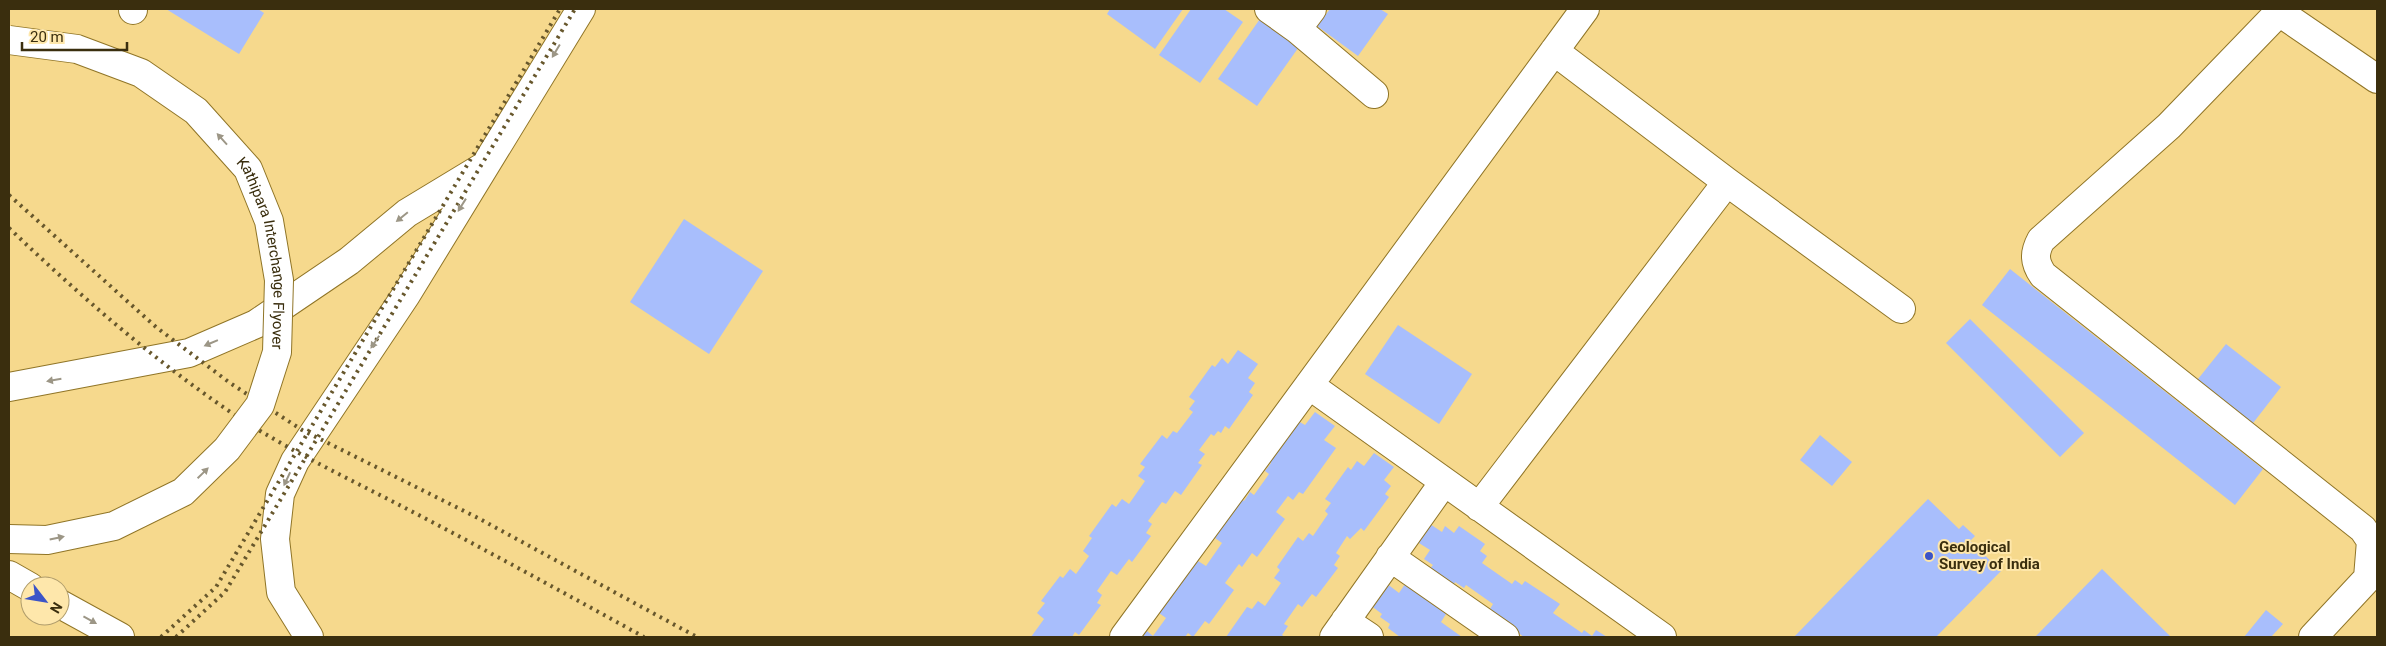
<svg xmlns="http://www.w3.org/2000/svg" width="2386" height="646" viewBox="0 0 2386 646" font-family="Roboto,sans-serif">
  <rect width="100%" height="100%" fill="#f6d98d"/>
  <path fill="#a8befc" d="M 166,9 L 258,9 L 264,13 L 239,54 Z
    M 1110,9 L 1183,9 L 1155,49 L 1107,14 Z
    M 1191,9 L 1224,9 L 1243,22 L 1200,83 L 1159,55 Z
    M 1330,9 L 1380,9 L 1388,14 L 1358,56 L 1317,26 Z
    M 1262,16 L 1301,44 L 1257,106 L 1218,79 Z
    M 684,219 L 763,271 L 709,354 L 630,302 Z
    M 2010,269 L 2263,469 L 2235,505 L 1982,305 Z
    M 1970,319 L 2084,433 L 2060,457 L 1946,343 Z
    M 1398,325 L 1472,374 L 1439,424 L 1365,374 Z
    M 2226,344 L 2281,387 L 2250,427 L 2194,384 Z
    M 1238,350 L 1258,364 L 1248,378 L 1255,383 L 1249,392 L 1253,395 L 1229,429 L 1225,426 L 1221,433 L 1218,431 L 1214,436 L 1211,434 L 1199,450 L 1205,454 L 1198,463 L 1202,465 L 1181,495 L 1175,491 L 1166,504 L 1162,502 L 1148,521 L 1152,524 L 1146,533 L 1151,536 L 1132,562 L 1129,559 L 1117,575 L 1111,571 L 1097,591 L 1102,595 L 1097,603 L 1101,605 L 1079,635 L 1075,632 L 1072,637 L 1031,637 L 1044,619 L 1037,613 L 1045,603 L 1041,601 L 1060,576 L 1063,578 L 1070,569 L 1076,574 L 1089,556 L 1083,551 L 1092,538 L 1089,536 L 1112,504 L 1116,507 L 1122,499 L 1129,504 L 1145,481 L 1138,476 L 1145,467 L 1140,464 L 1162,435 L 1167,439 L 1173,431 L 1177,433 L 1193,412 L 1189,409 L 1195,401 L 1189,397 L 1212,365 L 1215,367 L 1222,358 L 1228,364 Z
    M 1315,412 L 1335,426 L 1324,440 L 1336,448 L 1303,494 L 1299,492 L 1293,500 L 1288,496 L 1276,512 L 1285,519 L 1257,557 L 1252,553 L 1242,567 L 1239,564 L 1225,583 L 1234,590 L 1209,624 L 1205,621 L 1193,637 L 1188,633 L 1185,637 L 1142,637 L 1147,631 L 1153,636 L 1166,618 L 1159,613 L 1169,600 L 1165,598 L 1188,567 L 1192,569 L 1198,561 L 1206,566 L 1222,543 L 1215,538 L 1221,529 L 1217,526 L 1238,497 L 1244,501 L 1250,492 L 1254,495 L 1269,474 L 1265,471 L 1271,463 L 1266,459 L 1298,421 L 1305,425 Z
    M 1820,435 L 1852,462 L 1832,486 L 1800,460 Z
    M 1374,453 L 1394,467 L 1384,480 L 1391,486 L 1385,494 L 1389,497 L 1364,531 L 1361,528 L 1350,539 L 1347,536 L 1336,553 L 1340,556 L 1334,565 L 1338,568 L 1316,597 L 1312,594 L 1302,607 L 1298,604 L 1284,624 L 1288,626 L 1282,635 L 1285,637 L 1226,637 L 1247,607 L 1252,609 L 1258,601 L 1265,606 L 1281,583 L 1274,578 L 1280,570 L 1277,567 L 1298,537 L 1303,541 L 1309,533 L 1313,536 L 1328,514 L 1325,511 L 1331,503 L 1325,499 L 1348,467 L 1351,470 L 1357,461 L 1364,466 Z
    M 1928,499 L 1959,529 L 1963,525 L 1975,536 L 1970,541 L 2001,571 L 1936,637 L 1794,637 Z
    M 1424,520 L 1442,532 L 1445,526 L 1454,533 L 1459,526 L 1485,544 L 1480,551 L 1487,556 L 1482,563 L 1512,584 L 1515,580 L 1522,585 L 1525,581 L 1560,604 L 1553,613 L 1582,633 L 1584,630 L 1592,636 L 1596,630 L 1607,637 L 1524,637 L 1497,618 L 1499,616 L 1490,609 L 1493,604 L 1466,585 L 1464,588 L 1455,582 L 1453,587 L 1429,570 L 1433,565 L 1424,559 L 1430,550 L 1411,538 Z
    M 2102,569 L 2171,637 L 2035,637 Z
    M 1382,580 L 1399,593 L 1405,584 L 1446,614 L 1441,622 L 1462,637 L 1400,637 L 1388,628 L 1390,624 L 1380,617 L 1382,614 L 1366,602 Z
    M 2266,610 L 2283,624 L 2271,637 L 2244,637 Z"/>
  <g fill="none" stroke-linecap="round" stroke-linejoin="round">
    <g stroke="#907527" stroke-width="30">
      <path id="minor" d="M 1269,9 L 1297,29 L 1374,94
        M 2282,9 L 2169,126 L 2041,240 C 2034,253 2034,262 2043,275 L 2363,529 L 2371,541 L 2368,578 L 2313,637
        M 133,10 L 133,9
        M 2279,12 L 2377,79
        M 1297,29 L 1312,9
        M 1554,51 L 1727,182 L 1901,309
        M 1309,385 L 1662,637
        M 1479,507 L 1727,182
        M 1390,557 L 1505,637
        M 1345,621 L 1369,637
        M 1124,637 L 1585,9
        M 1334,637 L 1444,482"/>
    </g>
    <g stroke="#907527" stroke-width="30">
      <path id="major" d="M 9,387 L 189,353 L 256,324 L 349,261 L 407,213 L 483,167
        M 9,575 L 30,587
        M 60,604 L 120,637
        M 309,637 L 281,592 L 275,539 L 280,494 L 295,461 L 406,295 L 581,9"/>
    </g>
    <use href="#minor" stroke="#fff" stroke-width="28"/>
    <use href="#major" stroke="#fff" stroke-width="28"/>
    <path stroke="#67572c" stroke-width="4" stroke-dasharray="2.5 5" stroke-linecap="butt" d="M 9,195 L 156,327 L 230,383 L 302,430 L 478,518 L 697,637
      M 9,228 C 74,290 142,350 216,402 C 276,445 344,476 409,510 C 488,551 566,594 644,637
      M 161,637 L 216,587 L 560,9
      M 176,637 L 225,592 L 575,9"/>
    <g stroke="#907527" stroke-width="30" stroke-linecap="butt">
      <g id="major-bridge">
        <path id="s1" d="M 9,40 L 77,49 L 141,73 L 196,111 L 248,169 L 269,221 L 279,280 L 277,352 L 260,405 L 227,449 L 183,492 L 114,526 L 47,540 L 9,539"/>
      </g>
    </g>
    <use href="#major-bridge" stroke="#fff" stroke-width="28"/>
  </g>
  <defs><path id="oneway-solid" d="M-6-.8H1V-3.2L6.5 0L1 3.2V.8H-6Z" transform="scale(1.25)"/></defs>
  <g fill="#9c9686">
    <use href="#oneway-solid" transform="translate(556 51) rotate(121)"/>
    <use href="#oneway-solid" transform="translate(222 139) rotate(-132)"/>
    <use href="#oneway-solid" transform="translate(462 205) rotate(122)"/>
    <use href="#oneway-solid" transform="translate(402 217) rotate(141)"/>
    <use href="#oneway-solid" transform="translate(375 342) rotate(124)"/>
    <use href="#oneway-solid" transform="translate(211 343) rotate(157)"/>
    <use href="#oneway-solid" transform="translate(54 380) rotate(170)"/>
    <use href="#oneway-solid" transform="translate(203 473) rotate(-44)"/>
    <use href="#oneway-solid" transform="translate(287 479) rotate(115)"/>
    <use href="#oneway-solid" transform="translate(57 538) rotate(-12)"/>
    <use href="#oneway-solid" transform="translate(90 620) rotate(29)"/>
  </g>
  <circle fill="#3c54c7" stroke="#fee7ab" stroke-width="2" cx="1929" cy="556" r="5"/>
  <g text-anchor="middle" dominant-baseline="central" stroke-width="4" stroke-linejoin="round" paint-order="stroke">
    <g font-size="15" fill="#3a2e0e" stroke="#fee7ab">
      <text stroke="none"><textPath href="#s1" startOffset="368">Kathipara Interchange Flyover</textPath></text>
    </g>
    <g font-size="15" font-weight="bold" fill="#3a2e0e" stroke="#fee7ab" text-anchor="start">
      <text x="1939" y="547">Geological<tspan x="1939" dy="17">Survey of India</tspan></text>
    </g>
  </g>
  <rect width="2386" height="646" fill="none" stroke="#3a2e0e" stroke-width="20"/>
  <g transform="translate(45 601) rotate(121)"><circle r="24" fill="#fee7ab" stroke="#b09d6c"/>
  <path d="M0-4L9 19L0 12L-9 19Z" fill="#3c54c7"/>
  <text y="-8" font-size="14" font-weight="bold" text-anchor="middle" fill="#3a2e0e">N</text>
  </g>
  <path d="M22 42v8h105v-8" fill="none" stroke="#3a2e0e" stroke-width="2.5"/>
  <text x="30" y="42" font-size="15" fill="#3a2e0e" stroke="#fee7ab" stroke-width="4" paint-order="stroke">20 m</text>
</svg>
